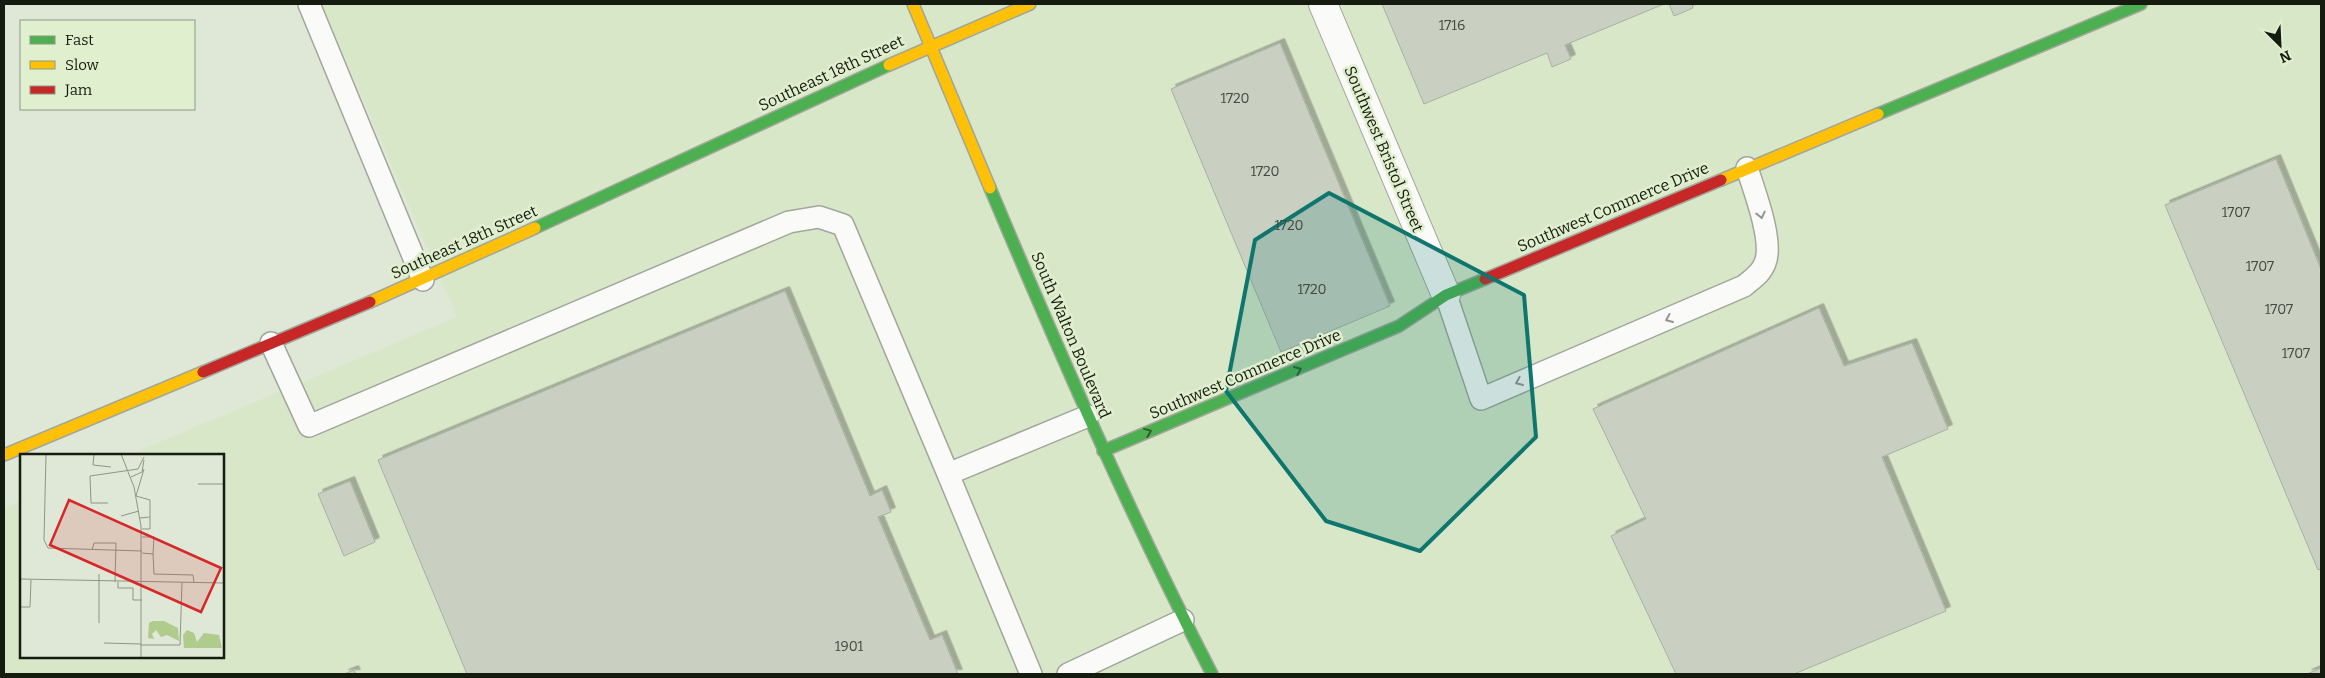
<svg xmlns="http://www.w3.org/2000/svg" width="2325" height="678" viewBox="0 0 2325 678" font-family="Bitter,serif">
  <defs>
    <filter id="shadow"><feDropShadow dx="4.5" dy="-4.5" stdDeviation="0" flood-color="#0004"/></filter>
  </defs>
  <rect width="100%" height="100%" fill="#dfe7d6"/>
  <path fill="#d9e7c9" d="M 322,4 L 2321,4 L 2321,674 L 4,674 L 4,508 L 21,501 L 21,657 L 222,657 L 222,456 L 129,455 L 457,317 Z"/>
  <path fill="#c9d0c2" stroke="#a9afa2" filter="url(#shadow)" d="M 1382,4 L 1664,4 L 1565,45 L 1571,59 L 1552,67 L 1547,53 L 1424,104 Z
    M 1669,4 L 1692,4 L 1693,8 L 1674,16 Z
    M 1280,43 L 1390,306 L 1281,352 L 1171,89 Z
    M 2276,159 L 2321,269 L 2321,569 L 2318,570 L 2165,205 Z
    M 785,291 L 870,496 L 882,490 L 891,512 L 878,517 L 930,640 L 942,635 L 958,674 L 467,674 L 378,460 Z
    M 1819,308 L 1844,366 L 1912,343 L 1948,429 L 1882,457 L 1946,611 L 1794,674 L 1676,674 L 1611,536 L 1646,519 L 1593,409 Z
    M 350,481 L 375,542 L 344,556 L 318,494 Z
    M 2321,668 L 2321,674 L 2307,674 Z
    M 354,670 L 356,674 L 344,674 Z"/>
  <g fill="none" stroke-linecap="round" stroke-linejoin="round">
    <g stroke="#a1a79a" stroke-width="24">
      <path id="lane" d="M 309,4 L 423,280
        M 1446,295 L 1481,399 L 1744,286 C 1752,279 1761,274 1765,263 C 1774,242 1754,190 1747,168
        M 271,343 L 309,426 L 789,222 L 819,217 L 843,225 L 948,474
        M 1031,674 L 948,474 L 1088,416
        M 1068,674 L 1183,620"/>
    </g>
    <g stroke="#a1a79a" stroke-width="30">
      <path id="street" d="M 1323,4 L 1446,295"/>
    </g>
    <g stroke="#a1a79a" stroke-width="14">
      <path id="fast" d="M 1878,114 L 2141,4
        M 990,188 C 1059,352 1130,515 1212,674
        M 535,228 L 889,65
        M 1103,451 L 1399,326 L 1446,295 L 1485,279"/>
    </g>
    <g stroke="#a1a79a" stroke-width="14">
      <path id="slow" d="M 913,4 L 990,188
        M 889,65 L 1030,4
        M 1721,180 L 1878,114
        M 370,302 L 535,228
        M 4,455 L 203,372"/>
    </g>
    <g stroke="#a1a79a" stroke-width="14">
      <path id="jam" d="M 1485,279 L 1721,180
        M 203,372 L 370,302"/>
    </g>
    <use href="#lane" stroke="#fafbf9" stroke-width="21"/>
    <use href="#street" stroke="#fafbf9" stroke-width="28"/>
    <use href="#fast" stroke="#4caf50" stroke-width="11"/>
    <use href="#slow" stroke="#ffc107" stroke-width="11"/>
    <use href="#jam" stroke="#c62828" stroke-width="11"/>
  </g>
  <defs><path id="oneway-chevron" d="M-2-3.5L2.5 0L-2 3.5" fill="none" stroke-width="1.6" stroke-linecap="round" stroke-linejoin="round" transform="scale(1.25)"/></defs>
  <g stroke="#939690">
    <use href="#oneway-chevron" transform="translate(1761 215) rotate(77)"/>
    <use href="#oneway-chevron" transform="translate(1669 319) rotate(156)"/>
    <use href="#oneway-chevron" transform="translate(1519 382) rotate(157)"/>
  </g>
  <g stroke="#2e5e2c">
    <use href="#oneway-chevron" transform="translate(1298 370) rotate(-23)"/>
    <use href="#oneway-chevron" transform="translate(1148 432) rotate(-22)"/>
  </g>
  <path fill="#0f766e" fill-opacity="0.2" stroke="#0f766e" stroke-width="4" stroke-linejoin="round" d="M 1329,193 L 1524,295 L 1536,437 L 1420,551 L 1326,521 L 1226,391 L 1255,240 Z"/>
  <g text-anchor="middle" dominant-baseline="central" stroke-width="5" stroke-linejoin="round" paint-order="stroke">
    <g font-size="14" fill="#44493d">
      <text x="1452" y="25">1716</text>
      <text x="1235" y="98">1720</text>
      <text x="1265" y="171">1720</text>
      <text x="2236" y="212">1707</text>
      <text x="1289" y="225">1720</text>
      <text x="2260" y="266">1707</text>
      <text x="1312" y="289">1720</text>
      <text x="2279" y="309">1707</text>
      <text x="2296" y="353">1707</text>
      <text x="849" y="646">1901</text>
    </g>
    <g font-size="16" fill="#161b0f" stroke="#e0efce">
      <text transform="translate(831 73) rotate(-25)">Southeast 18th Street</text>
      <text transform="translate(1384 149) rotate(67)">Southwest Bristol Street</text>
      <text transform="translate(1613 207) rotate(-23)">Southwest Commerce Drive</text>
      <text transform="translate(464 242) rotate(-24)">Southeast 18th Street</text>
      <text transform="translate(1071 335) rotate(67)">South Walton Boulevard</text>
      <text transform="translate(1245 374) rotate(-23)">Southwest Commerce Drive</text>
    </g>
  </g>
  <g transform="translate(20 454)">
    <rect width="204" height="204" fill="#dfe7d6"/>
    <path d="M 133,167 L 144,167 L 158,174 L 159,187 L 147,181 L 141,183 L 136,176 L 132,180 L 134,185 L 128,184 L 129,169 ZM 167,176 L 174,179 L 177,188 L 184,179 L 199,181 L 202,194 L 164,194 L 163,181 Z" fill="#b0cc8c"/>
    <path fill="none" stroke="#8f9586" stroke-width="1" d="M 26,0 L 24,86 L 28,94 L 122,97M 74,0 L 73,11 L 91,13M 101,0 L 114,33 L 121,72 L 121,203M 111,23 L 122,18 L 124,6M 178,30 L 204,30M 88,49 L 71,49 L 70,22 L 118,15 L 124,3M 101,62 L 119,57M 120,64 L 130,63 L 130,46 L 116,42 L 124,15M 122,75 L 130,75 L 130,63M 122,83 L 134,83 L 133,100 L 122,99M 72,96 L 74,89 L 96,89 L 95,128M 133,100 L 134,120 L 173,121 L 174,128M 0,125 L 204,129M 98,128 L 98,134 L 113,134 L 113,146 L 122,146M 0,153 L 10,153 L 11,126M 79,169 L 79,120M 84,189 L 121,190M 121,191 L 160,191 L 162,128"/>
    <path fill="#d62828" fill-opacity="0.15" stroke="#d62828" stroke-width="2.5" d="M 49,46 L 201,114 L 181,158 L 30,91 Z"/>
    <rect width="204" height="204" fill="none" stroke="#161b0f" stroke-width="2.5"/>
  </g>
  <rect width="2325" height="678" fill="none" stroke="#161b0f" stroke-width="10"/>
  <rect x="20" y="20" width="175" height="90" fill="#e0efce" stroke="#8f9a82"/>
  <rect x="30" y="36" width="25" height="8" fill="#4caf50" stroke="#8f9a82"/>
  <text x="65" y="45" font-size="15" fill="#161b0f">Fast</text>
  <rect x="30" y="61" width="25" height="8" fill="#ffc107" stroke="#8f9a82"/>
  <text x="65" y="70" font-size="15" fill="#161b0f">Slow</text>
  <rect x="30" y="86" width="25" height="8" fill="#c62828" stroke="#8f9a82"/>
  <text x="65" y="95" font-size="15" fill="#161b0f">Jam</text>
  <g transform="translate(2280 45) rotate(156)" stroke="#e0efce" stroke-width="4" paint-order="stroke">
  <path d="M0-4L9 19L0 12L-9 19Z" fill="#161b0f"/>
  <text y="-8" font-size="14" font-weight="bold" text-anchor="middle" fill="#161b0f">N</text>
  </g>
</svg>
